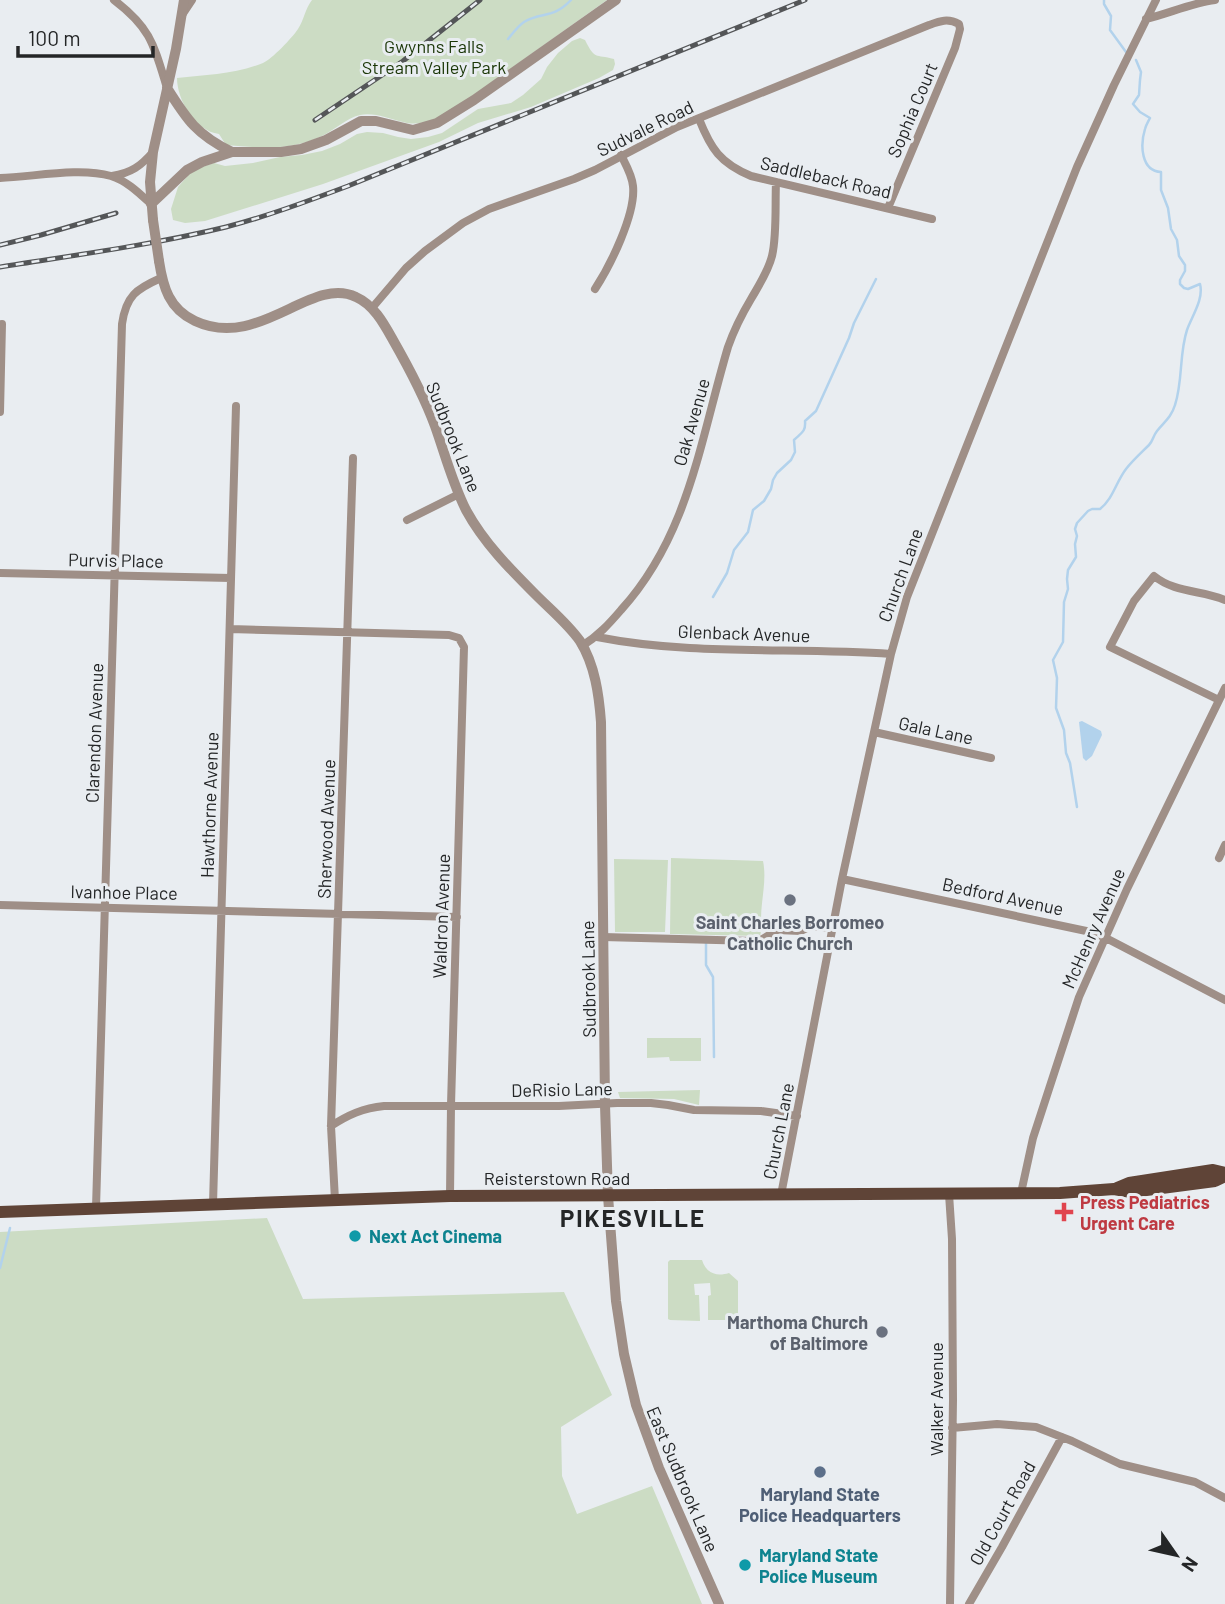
<svg xmlns="http://www.w3.org/2000/svg" width="1225" height="1604" viewBox="0 0 1225 1604" font-family="Barlow,sans-serif">
  <rect width="100%" height="100%" fill="#e9edf1"/>
  <path fill="#ccdcc4" d="M 312,0 L 607,0 L 472,96 C 452,110 428,129 403,122 C 390,119 374,112 360,115 C 346,118 335,130 322,136 C 291,151 259,148 226,145 L 219,134 C 195,131 177,100 177,78 C 206,75 236,74 263,63 C 272,59 292,38 298,29 C 304,20 305,9 312,0 Z
    M 580,38 L 585,40 C 595,60 595,54 614,59 L 615,64 L 613,70 L 599,78 L 531,107 L 478,123 L 439,142 L 323,184 L 205,221 L 185,223 L 173,220 L 171,209 L 178,187 L 193,170 L 214,163 L 225,166 L 253,163 L 280,157 L 302,155 L 322,151 L 340,144 L 357,134 L 367,132 L 383,133 L 398,137 L 411,139 L 428,137 L 442,133 L 478,109 L 511,103 L 523,95 L 541,79 L 547,67 L 558,53 L 572,41 Z
    M 671,858 L 763,861 C 767,880 761,900 761,919 C 761,925 762,929 760,936 L 670,934 Z
    M 614,859 L 668,860 L 665,932 L 615,932 Z
    M 647,1038 L 701,1038 L 701,1061 L 670,1061 L 669,1057 L 647,1058 Z
    M 700,1090 L 699,1105 L 674,1099 L 620,1098 L 618,1092 Z
    M 267,1218 L 303,1299 L 564,1292 L 612,1395 L 561,1427 L 562,1476 L 577,1514 L 652,1486 L 702,1604 L 0,1604 L 0,1232 Z
    M 670,1260 L 702,1260 C 706,1273 716,1277 729,1273 L 738,1281 L 738,1317 L 735,1320 L 708,1320 L 708,1296 L 711,1295 L 710,1283 L 694,1284 L 695,1295 L 699,1295 L 700,1321 L 670,1320 L 668,1319 L 668,1262 Z"/>
  <path fill="#b2d2ec" d="M 1082,721 L 1101,731 L 1102,735 L 1092,756 L 1086,761 L 1083,758 L 1079,722 Z"/>
  <g fill="none" stroke-linecap="round" stroke-linejoin="round">
    <path stroke="#b2d2ec" stroke-width="2.5" d="M 1104,0 L 1104,4 L 1111,16 L 1110,30 L 1126,52
      M 508,39 C 513,33 518,26 524,22 C 542,11 552,20 571,0
      M 713,597 L 727,573 L 734,550 L 748,532 L 753,510 L 764,501 L 771,489 L 773,480 L 777,473 L 791,460 L 795,452 L 794,440 C 801,433 806,432 805,421 L 816,411 L 849,338 L 854,323 L 876,279
      M 1077,807 L 1070,763 L 1066,753 L 1064,730 L 1056,708 L 1057,678 L 1053,660 L 1063,642 L 1064,602 L 1068,589 L 1067,579 L 1068,570 L 1076,557 L 1075,544 L 1077,536 L 1075,529 L 1077,523 L 1088,511 L 1092,509 L 1100,509 C 1113,499 1116,482 1126,469 C 1133,460 1141,453 1149,445 C 1153,441 1153,436 1157,431 C 1164,422 1171,418 1175,405 C 1183,381 1179,354 1187,330 C 1192,316 1204,299 1200,284 L 1188,289 L 1184,288 L 1180,284 L 1180,280 L 1185,271 L 1185,265 L 1179,256 L 1177,240 L 1171,229 L 1168,208 L 1161,190 L 1161,172 C 1141,171 1140,145 1145,129 C 1146,125 1148,122 1150,118 L 1140,112 L 1133,104 L 1139,95 L 1140,80 L 1141,72 L 1136,60
      M 706,943 L 706,965 L 713,977 L 714,1057
      M 0,1268 L 10,1228"/>
    <path stroke="#9f8f87" stroke-width="8" d="M 114,0 C 151,28 154,45 167,88
      M 182,15 L 192,0
      M 1146,19 C 1170,13 1192,3 1215,0
      M 699,119 C 711,149 720,163 751,176 L 932,219
      M 112,176 C 131,173 141,166 153,152
      M 0,178 C 33,177 79,167 111,176 C 127,181 139,193 151,204
      M 595,289 C 610,266 636,214 633,186 C 632,175 626,165 621,155
      M 372,308 L 406,268 L 425,251 L 463,223 L 489,209 L 574,179 L 595,170 L 677,127 L 929,25 C 940,21 948,18 959,24 L 960,29 L 955,48 L 888,208
      M 0,412 L 2,324
      M 407,520 L 459,494
      M 0,573 L 231,578
      M 230,629 L 449,635 L 459,638 L 464,647 L 451,1105 L 450,1196
      M 597,637 C 693,656 793,647 891,654
      M 582,646 C 598,636 609,624 621,610 C 689,535 700,441 728,347 C 734,330 742,314 751,299 C 759,285 768,272 772,256 C 777,236 775,203 776,182
      M 1219,700 L 1110,647 L 1134,601 L 1154,576 C 1175,593 1201,590 1225,600
      M 874,732 L 991,758
      M 1219,858 L 1225,845
      M 842,879 L 1091,932 L 1104,937 L 1225,1000
      M 0,905 L 457,917
      M 603,937 L 754,941 L 761,940 L 777,930 L 801,931 L 811,926 L 833,928
      M 331,1126 C 348,1115 363,1108 384,1106 L 559,1106 L 617,1103 L 651,1103 L 668,1105 L 694,1110 L 761,1111 L 797,1116
      M 1021,1193 L 1033,1138 L 1079,997 L 1127,889 L 1225,688
      M 949,1194 L 952,1239 L 953,1400 L 950,1604
      M 781,1195 L 842,879 L 891,654 L 907,597 L 1077,167 L 1114,85 L 1156,0
      M 335,1200 L 331,1126 L 353,458
      M 213,1204 L 236,406
      M 96,1208 L 122,324 C 126,296 136,289 161,278
      M 952,1428 L 997,1424 L 1036,1427 L 1072,1441 L 1120,1464 L 1195,1482 L 1225,1498
      M 969,1604 L 1002,1547 L 1062,1437"/>
    <path stroke="#9f8f87" stroke-width="10" d="M 167,88 C 187,120 197,135 232,152
      M 151,204 L 187,170 L 202,162 L 232,152 L 281,152 L 301,149 L 326,140 L 361,121 L 376,121 L 413,130 L 437,123 L 474,100 L 616,0
      M 153,220 L 150,182 L 153,152 L 176,49 L 184,0
      M 159,261 C 163,287 169,309 195,321 C 259,351 311,275 356,297 C 374,305 384,324 393,340 C 409,368 424,396 435,426 C 445,454 452,482 466,510 C 484,543 510,569 536,595 C 551,610 568,624 580,641 C 595,665 599,695 601,722 L 605,1105 L 608,1196 L 616,1301 L 624,1354 L 636,1405 L 659,1468 L 719,1604"/>
    <path stroke="#5f4437" stroke-width="12" d="M 1117,1188 L 1129,1183 L 1213,1170 L 1225,1173
      M 0,1212 L 450,1196 L 1060,1193 L 1114,1189 L 1131,1192 L 1215,1181 L 1225,1176"/>
    <g stroke="#545658" stroke-width="5">
      <path id="rail" d="M 315,120 L 403,61 L 480,0
        M 0,245 L 41,235 L 116,213
        M 0,267 C 75,255 152,245 226,227 C 268,216 308,201 348,186 L 805,0"/>
    </g>
    <use href="#rail" stroke="#e9edf1" stroke-width="2.5" stroke-dasharray="8" stroke-linecap="butt"/>
    <path stroke="#9f8f87" stroke-width="10" d="M 153,220 L 159,261"/>
  </g>
  <g fill="#6b7280" stroke="#e9edf1" stroke-width="2.5">
    <circle cx="790" cy="900" r="7"/>
    <circle cx="882" cy="1332" r="7"/>
  </g>
  <path fill="#e0444e" stroke="#e9edf1" stroke-width="2.5" d="M1060.5 1201.5h7v7h7v7h-7v7h-7v-7h-7v-7h7z"/>
  <g fill="#0f9aa8" stroke="#e9edf1" stroke-width="2.5">
    <circle cx="355" cy="1236" r="7"/>
    <circle cx="745" cy="1565" r="7"/>
  </g>
  <circle fill="#5c6f8a" stroke="#e9edf1" stroke-width="2.5" cx="820" cy="1472" r="7"/>
  <g text-anchor="middle" dominant-baseline="central" stroke-width="6" stroke-linejoin="round" paint-order="stroke">
    <g font-size="18" fill="#1a3606" stroke="#e9edf1">
      <text x="434" y="46">Gwynns Falls<tspan x="434" dy="21">Stream Valley Park</tspan></text>
    </g>
    <g font-size="18" fill="#242627" stroke="#e9edf1">
      <text transform="translate(912 110) rotate(-67)">Sophia Court</text>
      <text transform="translate(645 128) rotate(-26)">Sudvale Road</text>
      <text transform="translate(826 177) rotate(13)">Saddleback Road</text>
      <text transform="translate(691 422) rotate(-74)">Oak Avenue</text>
      <text transform="translate(454 437) rotate(68)">Sudbrook Lane</text>
      <text transform="translate(116 560) rotate(1)">Purvis Place</text>
      <text transform="translate(900 575) rotate(-70)">Church Lane</text>
      <text transform="translate(744 633) rotate(2)">Glenback Avenue</text>
      <text transform="translate(936 730) rotate(12)">Gala Lane</text>
      <text transform="translate(94 733) rotate(-88)">Clarendon Avenue</text>
      <text transform="translate(209 805) rotate(-88)">Hawthorne Avenue</text>
      <text transform="translate(326 829) rotate(-88)">Sherwood Avenue</text>
      <text transform="translate(124 892) rotate(1)">Ivanhoe Place</text>
      <text transform="translate(1003 896) rotate(12)">Bedford Avenue</text>
      <text transform="translate(441 916) rotate(-88)">Waldron Avenue</text>
      <text transform="translate(1093 928) rotate(-66)">McHenry Avenue</text>
      <text transform="translate(588 979) rotate(-91)">Sudbrook Lane</text>
      <text transform="translate(562 1089) rotate(-1)">DeRisio Lane</text>
      <text transform="translate(778 1131) rotate(-79)">Church Lane</text>
      <text x="557" y="1178">Reisterstown Road</text>
      <text transform="translate(936 1399) rotate(-90)">Walker Avenue</text>
      <text transform="translate(683 1479) rotate(67)">East Sudbrook Lane</text>
      <text transform="translate(1002 1513) rotate(-61)">Old Court Road</text>
    </g>
    <g font-size="18" font-weight="bold" fill="#5b616d" stroke="#e9edf1">
      <text x="790" y="922">Saint Charles Borromeo<tspan x="790" dy="21">Catholic Church</tspan></text>
      <text x="868" y="1322" text-anchor="end">Marthoma Church<tspan x="868" dy="21">of Baltimore</tspan></text>
    </g>
    <g font-size="18" font-weight="bold" fill="#be3a42" stroke="#e9edf1" text-anchor="start">
      <text x="1080" y="1202">Press Pediatrics<tspan x="1080" dy="21">Urgent Care</tspan></text>
    </g>
    <g font-size="18" font-weight="bold" fill="#0d838f" stroke="#e9edf1" text-anchor="start">
      <text x="369" y="1236">Next Act Cinema</text>
      <text x="759" y="1555">Maryland State<tspan x="759" dy="21">Police Museum</tspan></text>
    </g>
    <g font-size="18" font-weight="bold" fill="#4e5e75" stroke="#e9edf1">
      <text x="820" y="1494">Maryland State<tspan x="820" dy="21">Police Headquarters</tspan></text>
    </g>
    <g font-size="24" font-weight="bold" letter-spacing="2" fill="#242627" stroke="#e9edf1">
      <text x="633" y="1217">PIKESVILLE</text>
    </g>
  </g>
  <g transform="translate(1176 1555) rotate(124)" stroke="#e9edf1" stroke-width="5" paint-order="stroke">
  <path d="M0-5L12 26L0 18L-12 26Z" fill="#242627"/>
  <text y="-10" font-size="19" font-weight="bold" text-anchor="middle" fill="#242627">N</text>
  </g>
  <path d="M18 46v10h135v-10" fill="none" stroke="#242627" stroke-width="3.5"/>
  <text x="28" y="46" font-size="21" fill="#242627" stroke="#e9edf1" stroke-width="5" paint-order="stroke">100 m</text>
</svg>
